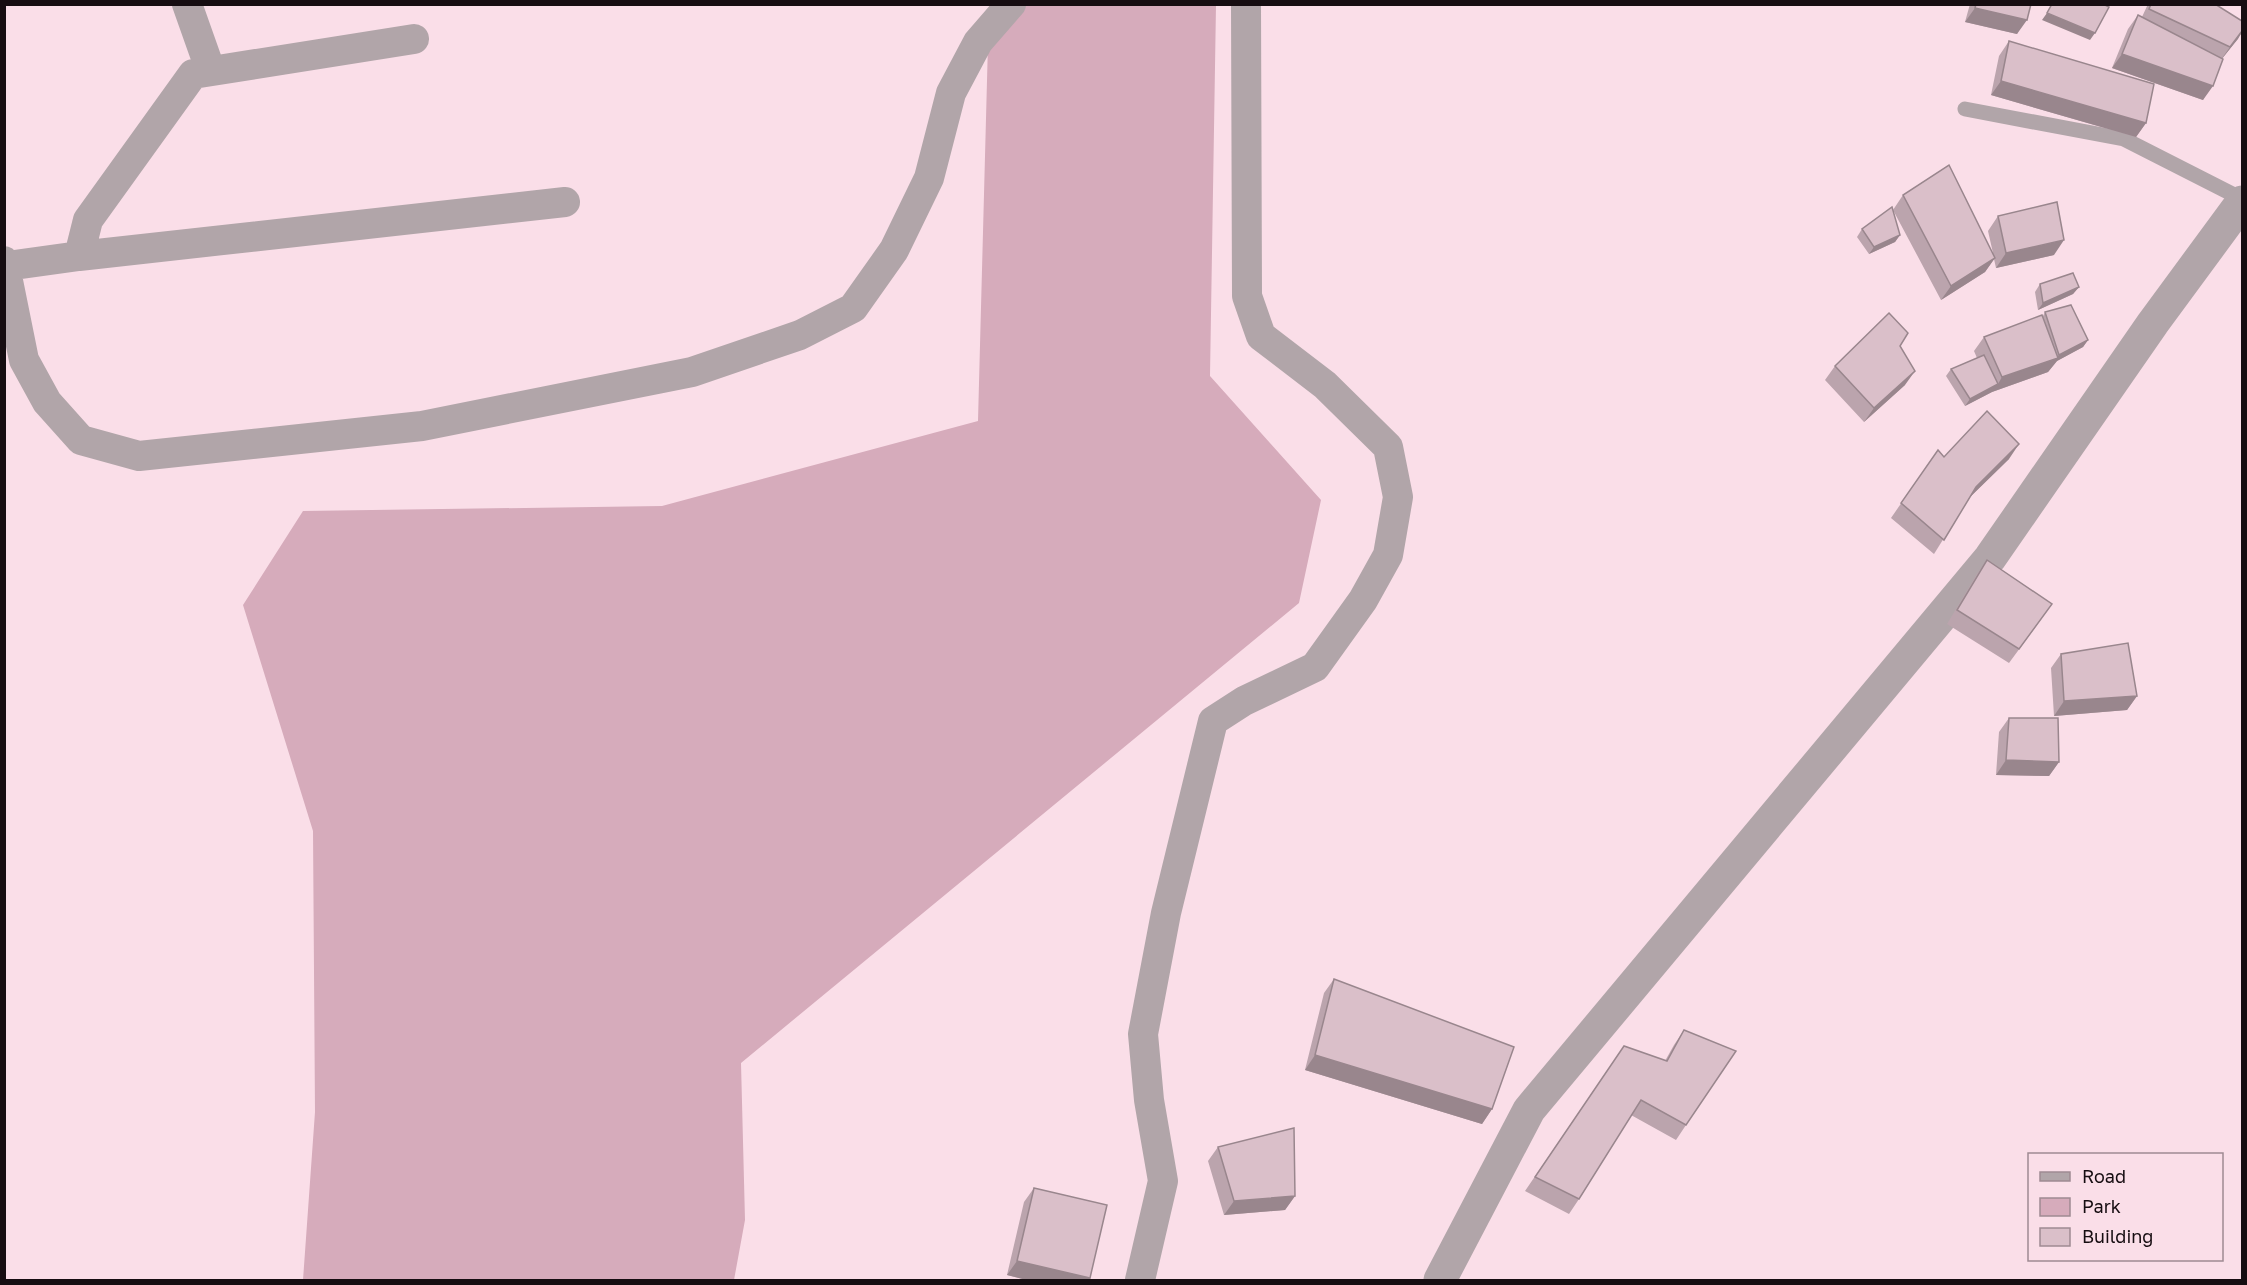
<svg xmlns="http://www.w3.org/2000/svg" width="2247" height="1285" viewBox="0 0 2247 1285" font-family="'Golos Text',sans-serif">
  <rect width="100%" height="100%" fill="#fadee8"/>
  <path fill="#d6abbb" d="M 989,5 L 1216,5 L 1210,376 L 1321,500 L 1299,603 L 741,1063 L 745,1220 L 734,1280 L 303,1280 L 315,1112 L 313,831 L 243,605 L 303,511 L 662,506 L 978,421 Z"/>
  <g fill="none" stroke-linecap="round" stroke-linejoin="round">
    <path stroke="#b1a5a9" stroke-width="15" d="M 1965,109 L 2124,139 L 2242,199"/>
    <path stroke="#b1a5a9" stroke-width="30" d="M 187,4 L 210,69
      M 79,256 L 88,220 L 193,74 L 414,39
      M 4,261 L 24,360 L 47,402 L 81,440 L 139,456 L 422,426 L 692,372 L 800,335 L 853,308 L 894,250 L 929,178 L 951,93 L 978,42 L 1011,4
      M 7,266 L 79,256 L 565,202
      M 1140,1280 L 1163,1181 L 1149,1100 L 1143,1034 L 1166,913 L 1213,721 L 1244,701 L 1315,667 L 1363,600 L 1388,555 L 1398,497 L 1388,447 L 1325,385 L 1261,336 L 1247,296 L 1246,4"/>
    <path stroke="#b1a5a9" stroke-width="33" d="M 1440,1280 L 1529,1110 L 1990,558 L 2153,323 L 2242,202"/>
  </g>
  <path fill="#bba4ad" d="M 1970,4 L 2031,4 L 2017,34 L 1965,22 Z
    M 2148,4 L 2215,4 L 2242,21 L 2242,33 L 2222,59 L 2203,100 L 2112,68 L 2128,29 L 2138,15 L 2142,17 Z
    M 2009,41 L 2146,123 L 2136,137 L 1991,95 L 1999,56 Z
    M 1903,195 L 1993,253 L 1988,231 L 1998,216 L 2054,255 L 1996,268 L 1994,259 L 1985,272 L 1941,300 L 1893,210 Z
    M 1862,229 L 1900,235 L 1895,242 L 1869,254 L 1857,237 Z
    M 2040,284 L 2079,287 L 2073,294 L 2038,310 L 2035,292 Z
    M 2045,312 L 2088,340 L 2083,347 L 2057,361 L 2048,372 L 1992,392 L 1965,406 L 1946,376 L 1951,369 L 1977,358 L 1974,351 L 1984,337 L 2043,316 Z
    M 1900,346 L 1905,385 L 1864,422 L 1825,380 L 1835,366 Z
    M 1938,450 L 1944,457 L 2009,459 L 1969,498 L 1934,554 L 1891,518 Z
    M 1987,560 L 2042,618 L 2009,663 L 1947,624 L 1977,574 Z
    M 2061,654 L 2137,696 L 2127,710 L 2054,716 L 2051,668 Z
    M 2009,718 L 2059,762 L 2049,776 L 1996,775 L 1999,732 Z
    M 1334,979 L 1492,1109 L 1482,1124 L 1305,1070 L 1324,993 Z
    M 1684,1030 L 1686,1125 L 1676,1140 L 1631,1115 L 1579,1199 L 1569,1214 L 1525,1191 L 1624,1046 L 1665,1061 L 1674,1045 Z
    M 1218,1147 L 1295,1196 L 1285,1210 L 1224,1215 L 1208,1161 Z
    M 1034,1188 L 1090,1278 L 1089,1281 L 1030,1281 L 1007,1275 L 1024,1202 Z"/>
  <path fill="#99868d" d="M 1975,8 L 2027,20 L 2017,34 L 1965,22 Z
    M 2047,13 L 2095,33 L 2090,40 L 2042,20 Z
    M 2242,31 L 2238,39 L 2220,61 L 2230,47 Z
    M 2122,54 L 2213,86 L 2203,100 L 2112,68 Z
    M 2001,81 L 2146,123 L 2136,137 L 1991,95 Z
    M 1900,235 L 1895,242 L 1869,254 L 1874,247 Z
    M 2064,240 L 2054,255 L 1996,268 L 2006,253 Z
    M 1995,258 L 1985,272 L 1941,300 L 1951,286 Z
    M 2079,287 L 2073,294 L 2038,310 L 2043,303 Z
    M 2088,340 L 2083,347 L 2057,361 L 2048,372 L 1992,392 L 1965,406 L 1970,399 L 1998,384 L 2002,377 L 2056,359 L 2059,355 Z
    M 1915,371 L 1905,385 L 1864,422 L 1874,408 Z
    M 2019,444 L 2009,459 L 1966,501 L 1976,487 Z
    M 2137,696 L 2127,710 L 2054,716 L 2064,701 Z
    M 2006,760 L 2059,762 L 2049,776 L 1996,775 Z
    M 1315,1055 L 1492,1109 L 1482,1124 L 1305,1070 Z
    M 1295,1196 L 1285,1210 L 1224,1215 L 1234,1201 Z
    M 1017,1261 L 1090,1278 L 1089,1281 L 1030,1281 L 1007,1275 Z"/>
  <path fill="#dabfc9" stroke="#99868d" stroke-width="1.5" d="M 1976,4 L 2031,4 L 2027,20 L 1975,8 Z
    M 2052,4 L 2103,4 L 2109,7 L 2095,33 L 2047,13 Z
    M 2151,4 L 2215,4 L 2242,21 L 2242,31 L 2230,47 L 2149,9 Z
    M 2138,15 L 2223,59 L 2213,86 L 2122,54 Z
    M 2009,41 L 2154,84 L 2146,123 L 2001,81 Z
    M 1949,165 L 1995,258 L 1951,286 L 1903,195 Z
    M 2057,202 L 2064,240 L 2006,253 L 1998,216 Z
    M 1892,207 L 1900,235 L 1874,247 L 1862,229 Z
    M 2073,273 L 2079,287 L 2043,303 L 2040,284 Z
    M 2071,305 L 2088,340 L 2059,355 L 2045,312 Z
    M 1889,313 L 1908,333 L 1900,346 L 1915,371 L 1874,408 L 1835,366 Z
    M 2042,315 L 2058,358 L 2002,377 L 1984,337 Z
    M 1984,355 L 1998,384 L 1970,399 L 1951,369 Z
    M 1987,411 L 2019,444 L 1976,487 L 1944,540 L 1901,503 L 1938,450 L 1944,457 Z
    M 1987,560 L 2052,604 L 2019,649 L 1957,610 Z
    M 2128,643 L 2137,696 L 2064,701 L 2061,654 Z
    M 2009,718 L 2058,718 L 2059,762 L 2006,760 Z
    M 1334,979 L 1514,1047 L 1492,1109 L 1315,1055 Z
    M 1684,1030 L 1736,1051 L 1686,1125 L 1641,1100 L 1579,1199 L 1535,1177 L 1624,1046 L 1667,1061 Z
    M 1294,1128 L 1295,1196 L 1234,1201 L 1218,1147 Z
    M 1034,1188 L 1107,1205 L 1090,1278 L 1017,1261 Z"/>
  <rect width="2247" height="1285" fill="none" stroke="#160d11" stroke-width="12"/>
  <rect x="2028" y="1153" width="195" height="108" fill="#fadee8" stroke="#9f8a92" stroke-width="1.5"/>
  <rect x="2040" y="1172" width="30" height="9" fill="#b1a5a9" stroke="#9f8a92" stroke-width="1.5"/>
  <text x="2082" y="1183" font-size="18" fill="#160d11">Road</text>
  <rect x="2040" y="1198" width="30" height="18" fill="#d6abbb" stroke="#9f8a92" stroke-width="1.5"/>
  <text x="2082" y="1213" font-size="18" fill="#160d11">Park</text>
  <rect x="2040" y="1228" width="30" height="18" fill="#dabfc9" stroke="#9f8a92" stroke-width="1.5"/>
  <text x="2082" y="1243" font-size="18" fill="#160d11">Building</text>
</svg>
